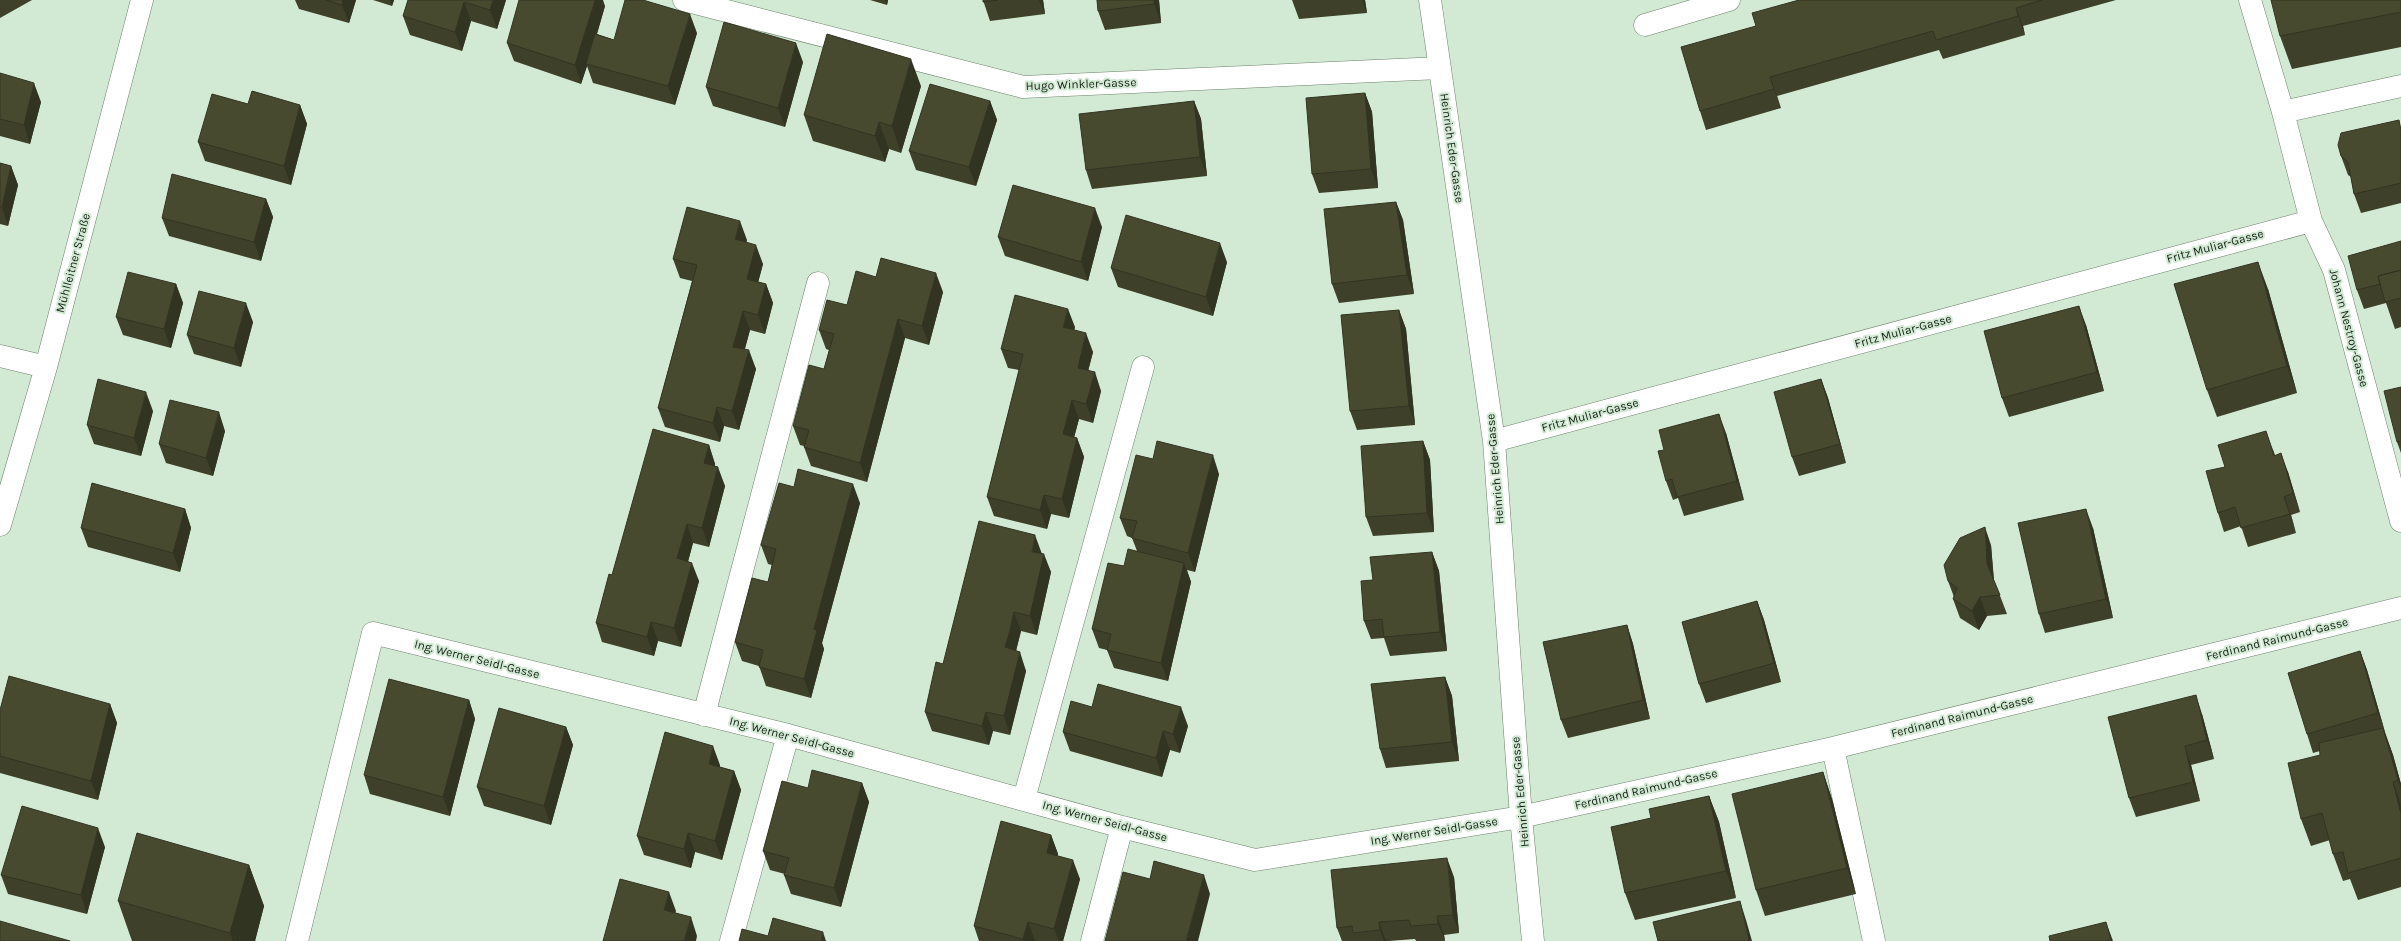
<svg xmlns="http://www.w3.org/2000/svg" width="2401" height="941" viewBox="0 0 2401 941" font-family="Karla,sans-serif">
  <rect width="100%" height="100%" fill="#d2ead3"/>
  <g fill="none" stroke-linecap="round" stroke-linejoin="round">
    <g stroke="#6c816c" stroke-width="23">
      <path id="minor" d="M 684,0 L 1023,87 L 1440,68
        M 1430,0 L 1494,441 L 1521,817 L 1533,941
        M 2250,0 L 2283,112 L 2311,221 L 2334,270 L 2401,521
        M 1645,25 L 1729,0
        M 2283,112 L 2401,86
        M 0,356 L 46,367
        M 1494,441 L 2311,221
        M 0,525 L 46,367 L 142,0
        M 704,715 L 818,283
        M 1833,748 L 1874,941
        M 1024,799 L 1143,367
        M 297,941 L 373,633 L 788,735 L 1122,827 L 1255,860 L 1521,817 L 1833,748 L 2401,608
        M 731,941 L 788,735
        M 1092,941 L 1122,827"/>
    </g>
    <use href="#minor" stroke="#fff" stroke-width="22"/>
  </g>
  <path fill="#3e4029" d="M 0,0 L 32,0 L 0,18 Z
    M 295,0 L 356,0 L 349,23 L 299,9 Z
    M 373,0 L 394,0 L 392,6 Z
    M 408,0 L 506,0 L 497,29 L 471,21 L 462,51 L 410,35 L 403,16 Z
    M 870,0 L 888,0 L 887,5 Z
    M 983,0 L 1043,0 L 1045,14 L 990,21 Z
    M 1097,0 L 1159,0 L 1161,23 L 1105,30 L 1098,11 Z
    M 1292,0 L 1365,0 L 1367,13 L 1299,19 Z
    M 1799,0 L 2116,0 L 2023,26 L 2025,35 L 1943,59 L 1939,50 L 1777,96 L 1781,108 L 1706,130 L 1700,111 L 1756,26 Z
    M 2401,0 L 2401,47 L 2292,69 L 2280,36 Z
    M 605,6 L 597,34 L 614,40 L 697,33 L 675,105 L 593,83 L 587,66 L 581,84 L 514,61 L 507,43 Z
    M 803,62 L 785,127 L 713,106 L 706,87 Z
    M 0,73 L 41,102 L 30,144 L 0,136 Z
    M 921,86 L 901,153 L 889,149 L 885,162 L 813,141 L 804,115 Z
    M 1365,93 L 1372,112 L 1378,188 L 1319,193 L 1312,174 Z
    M 990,101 L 997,120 L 976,186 L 916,170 L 909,151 Z
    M 1194,101 L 1201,119 L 1207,176 L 1092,189 L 1086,170 Z
    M 248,104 L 300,105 L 307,124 L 291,185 L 205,161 L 198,142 Z
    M 2401,127 L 2401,203 L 2361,213 L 2354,194 L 2351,177 L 2348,175 L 2341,156 Z
    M 0,163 L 11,166 L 18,185 L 8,226 L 0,224 Z
    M 266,199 L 273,217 L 261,261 L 169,236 L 162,218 Z
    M 1396,202 L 1403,220 L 1414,294 L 1339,303 L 1332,284 Z
    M 1102,227 L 1088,281 L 1005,256 L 998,237 Z
    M 747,240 L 746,242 L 763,264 L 758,282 L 766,284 L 773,303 L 765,334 L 750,330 L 745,349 L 756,369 L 739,430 L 724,426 L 720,442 L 665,427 L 658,408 L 692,281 L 680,278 L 673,259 Z
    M 2401,241 L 2401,327 L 2395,329 L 2386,303 L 2364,309 L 2357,290 Z
    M 1227,262 L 1213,316 L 1118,287 L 1111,268 Z
    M 876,277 L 943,292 L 929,345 L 905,338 L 867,482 L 811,466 L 804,447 L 804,446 L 800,445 L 793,426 L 824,369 L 829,350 L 826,349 L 819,330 L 847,305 Z
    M 176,284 L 183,303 L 171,348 L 123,335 L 116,317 Z
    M 2268,289 L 2297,393 L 2217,417 L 2207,390 Z
    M 1399,310 L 1406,329 L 1415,425 L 1357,430 L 1350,411 Z
    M 253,322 L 241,367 L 194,354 L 187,335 Z
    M 2086,325 L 2104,391 L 2009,417 L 2002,398 Z
    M 1075,327 L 1074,330 L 1093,352 L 1088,371 L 1101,391 L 1093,423 L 1079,419 L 1074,437 L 1077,438 L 1084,457 L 1069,518 L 1051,514 L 1047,529 L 994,516 L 987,497 L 1019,370 L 1008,368 L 1001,349 Z
    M 1821,379 L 1828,398 L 1846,463 L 1799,476 L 1792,457 Z
    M 2401,387 L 2401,453 L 2397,442 Z
    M 153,411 L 141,456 L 94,444 L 87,425 Z
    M 225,431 L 213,476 L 166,463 L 159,444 Z
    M 1726,433 L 1744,500 L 1684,516 L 1678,498 L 1673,500 L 1666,481 L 1664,450 Z
    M 1423,441 L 1430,460 L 1434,532 L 1373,536 L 1366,517 Z
    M 709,445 L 715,464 L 715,466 L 725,486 L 709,547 L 693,543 L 688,561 L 699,581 L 681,647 L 658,641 L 654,656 L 602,642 L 596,623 L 612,575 Z
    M 2273,450 L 2275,455 L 2288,472 L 2300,512 L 2291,515 L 2296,533 L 2248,547 L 2241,526 L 2224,532 L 2218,513 L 2225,467 Z
    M 1153,459 L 1219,474 L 1195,572 L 1187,570 L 1191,582 L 1168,681 L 1114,668 L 1107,650 L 1099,648 L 1092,629 L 1124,566 L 1137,551 L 1132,538 L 1127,536 L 1120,518 Z
    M 794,487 L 860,503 L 822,643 L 824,649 L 811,698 L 766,686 L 759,666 L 742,661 L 735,642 L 768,582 L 772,565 L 768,564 L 761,545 Z
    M 185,509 L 191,528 L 180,572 L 88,547 L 81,528 Z
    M 2093,528 L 2113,618 L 2045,633 L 2039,614 Z
    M 1991,545 L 1994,580 L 2007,614 L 1987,616 L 1979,630 L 1960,618 L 1953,599 L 1954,597 L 1948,581 Z
    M 1432,552 L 1439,571 L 1447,651 L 1390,656 L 1384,638 L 1371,639 L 1364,621 L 1373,580 Z
    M 1041,553 L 1051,572 L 1037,635 L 1021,631 L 1016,651 L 1026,671 L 1010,735 L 993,731 L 989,745 L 932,731 L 925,712 L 943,664 Z
    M 1757,601 L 1764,620 L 1781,682 L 1706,703 L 1699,684 Z
    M 1627,625 L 1633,644 L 1650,719 L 1568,738 L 1561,720 Z
    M 2360,651 L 2367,670 L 2385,732 L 2393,755 L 2401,784 L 2401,887 L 2358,900 L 2350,879 L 2343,881 L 2333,854 L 2330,840 L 2311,846 L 2301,819 L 2320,755 L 2320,751 L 2313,753 L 2307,734 Z
    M 1445,677 L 1452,696 L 1459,761 L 1386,768 L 1380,749 Z
    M 469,700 L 475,719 L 450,816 L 370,794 L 364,775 Z
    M 110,704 L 117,723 L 98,800 L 0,773 L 0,710 Z
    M 1092,707 L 1188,726 L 1180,753 L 1170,750 L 1162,777 L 1070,751 L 1063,732 Z
    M 2202,714 L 2214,759 L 2191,765 L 2200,801 L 2136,817 L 2129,798 Z
    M 566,727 L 573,745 L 551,825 L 484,806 L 477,787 Z
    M 720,765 L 720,767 L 734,771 L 741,790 L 722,860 L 695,852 L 691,868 L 644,855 L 637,836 Z
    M 1823,772 L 1832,799 L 1856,894 L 1765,916 L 1756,890 Z
    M 862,783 L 869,802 L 841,907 L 791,894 L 784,875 L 785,874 L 770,870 L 763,851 L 808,788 Z
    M 1709,796 L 1719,822 L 1736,898 L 1635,920 L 1625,893 L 1651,818 Z
    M 1051,835 L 1058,854 L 1058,856 L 1080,879 L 1063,941 L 979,941 L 974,926 Z
    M 105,847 L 87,914 L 8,894 L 1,875 Z
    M 249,865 L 264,906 L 255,941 L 132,941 L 118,901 Z
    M 1454,877 L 1459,933 L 1444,935 L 1445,941 L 1416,941 L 1415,939 L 1389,941 L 1342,941 L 1337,928 Z"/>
  <path fill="#323422" d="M 343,0 L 356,0 L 349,23 L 342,5 Z
    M 390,0 L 394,0 L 392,6 Z
    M 493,0 L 506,0 L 497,29 L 490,10 Z
    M 595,0 L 603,0 L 605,6 L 588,64 L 586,64 L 587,66 L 581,84 L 575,65 Z
    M 885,0 L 888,0 L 887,5 Z
    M 1039,0 L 1043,0 L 1045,14 Z
    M 1154,0 L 1159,0 L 1161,23 L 1154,4 Z
    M 1362,0 L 1365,0 L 1367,13 Z
    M 464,2 L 471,21 L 462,51 L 455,32 Z
    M 2016,8 L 2023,26 L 2025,35 L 2018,16 Z
    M 690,14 L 697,33 L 675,105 L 668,86 Z
    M 796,43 L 803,62 L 785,127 L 778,108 Z
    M 911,59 L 921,86 L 901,153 L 892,126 Z
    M 1770,77 L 1777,96 L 1781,108 L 1774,89 Z
    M 34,83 L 41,102 L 30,144 L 24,125 Z
    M 1365,93 L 1372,112 L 1378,188 L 1371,169 Z
    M 990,101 L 997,120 L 976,186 L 969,167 Z
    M 1194,101 L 1201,119 L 1207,176 L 1200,157 Z
    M 300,105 L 307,124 L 291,185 L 284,166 Z
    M 879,122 L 889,149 L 885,162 L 875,136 Z
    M 11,166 L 18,185 L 8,226 L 2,207 Z
    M 266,199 L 273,217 L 261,261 L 254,242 Z
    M 1396,202 L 1403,220 L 1414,294 L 1407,275 Z
    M 1095,208 L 1102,227 L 1088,281 L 1081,262 Z
    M 740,221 L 747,240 L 742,258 L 735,239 Z
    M 1220,243 L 1227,262 L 1213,316 L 1206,297 Z
    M 756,245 L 763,264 L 754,298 L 747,279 Z
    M 2258,262 L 2268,289 L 2297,393 L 2287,366 Z
    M 936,273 L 943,292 L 929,345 L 922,326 Z
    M 176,284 L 183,303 L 171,348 L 164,329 Z
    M 766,284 L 773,303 L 765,334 L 758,315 Z
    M 246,303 L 253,322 L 241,367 L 234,348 Z
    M 2079,306 L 2086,325 L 2104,391 L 2097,372 Z
    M 1068,309 L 1075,327 L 1070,346 L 1063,327 Z
    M 1399,310 L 1406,329 L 1415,425 L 1409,406 Z
    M 743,311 L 750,330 L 740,365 L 733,347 Z
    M 898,319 L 905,338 L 867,482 L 860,463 Z
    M 1086,333 L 1093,352 L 1084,387 L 1078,368 Z
    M 749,350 L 756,369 L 739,430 L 732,411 Z
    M 1095,372 L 1101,391 L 1093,423 L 1086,404 Z
    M 1821,379 L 1828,398 L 1846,463 L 1840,444 Z
    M 146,392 L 153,411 L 141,456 L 134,438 Z
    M 1072,400 L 1079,419 L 1070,453 L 1063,434 Z
    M 717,407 L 724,426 L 720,442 L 713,423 Z
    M 219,412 L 225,431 L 213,476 L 206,458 Z
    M 1719,414 L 1726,433 L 1744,500 L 1737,481 Z
    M 2266,431 L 2273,450 L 2280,475 L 2274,456 Z
    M 1077,438 L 1084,457 L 1069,518 L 1062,499 Z
    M 1423,441 L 1430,460 L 1434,532 L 1427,513 Z
    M 709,445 L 715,464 L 710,482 L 704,463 Z
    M 2281,453 L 2288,472 L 2300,512 L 2293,493 Z
    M 1213,455 L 1219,474 L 1195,572 L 1188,553 Z
    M 718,467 L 725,486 L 709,547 L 702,528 Z
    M 853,484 L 860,503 L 822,643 L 824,649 L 811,698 L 804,679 L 814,629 Z
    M 1044,495 L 1051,514 L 1047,529 L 1040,510 Z
    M 2284,497 L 2291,515 L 2296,533 L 2290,514 Z
    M 185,509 L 191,528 L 180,572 L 173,553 Z
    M 2086,509 L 2093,528 L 2113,618 L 2106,599 Z
    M 687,524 L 693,543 L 684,577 L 677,558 Z
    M 1985,527 L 1991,545 L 1994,583 L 1987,564 Z
    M 1035,535 L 1042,554 L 1032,552 Z
    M 1432,552 L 1439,571 L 1447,651 L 1440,632 Z
    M 1044,554 L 1051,572 L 1037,635 L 1030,616 Z
    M 692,563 L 699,581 L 681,647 L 674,628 Z
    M 1184,563 L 1191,582 L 1168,681 L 1161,663 Z
    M 1980,597 L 1987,616 L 1979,630 L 1972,611 Z
    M 1757,601 L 1764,620 L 1781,682 L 1774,663 Z
    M 1014,612 L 1021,631 L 1012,666 L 1005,647 Z
    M 651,622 L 658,641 L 654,656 L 647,637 Z
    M 1627,625 L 1633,644 L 1650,719 L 1643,700 Z
    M 2360,651 L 2367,670 L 2385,732 L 2378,713 Z
    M 1020,652 L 1026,671 L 1010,735 L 1004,716 Z
    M 1445,677 L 1452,696 L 1459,761 L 1452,742 Z
    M 2196,695 L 2202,714 L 2214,759 L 2207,740 Z
    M 469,700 L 475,719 L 450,816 L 443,797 Z
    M 110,704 L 117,723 L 98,800 L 91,781 Z
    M 1181,707 L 1188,726 L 1180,753 L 1173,734 Z
    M 986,712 L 993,731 L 989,745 L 982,726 Z
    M 566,727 L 573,745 L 551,825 L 544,806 Z
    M 2383,728 L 2393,755 L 2401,784 L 2401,789 L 2398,780 Z
    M 1163,731 L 1170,750 L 1162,777 L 1156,758 Z
    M 713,746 L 720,765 L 716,783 L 709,764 Z
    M 2185,746 L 2191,765 L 2200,801 L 2193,782 Z
    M 734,771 L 741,790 L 722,860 L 715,841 Z
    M 1823,772 L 1832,799 L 1856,894 L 1847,868 Z
    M 2393,782 L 2401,805 L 2401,814 Z
    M 862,783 L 869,802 L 841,907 L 834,888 Z
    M 1709,796 L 1719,822 L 1736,898 L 1726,871 Z
    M 98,828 L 105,847 L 87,914 L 81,895 Z
    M 688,833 L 695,852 L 691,868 L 684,849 Z
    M 1051,835 L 1058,854 L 1053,872 L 1047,853 Z
    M 1447,858 L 1454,877 L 1459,933 L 1453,915 Z
    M 1073,860 L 1080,879 L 1063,941 L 1059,941 L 1054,929 Z
    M 249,865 L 264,906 L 255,941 L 233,941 L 230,933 Z
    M 1204,875 L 1210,894 L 1198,941 L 1186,941 Z
    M 669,892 L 676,911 L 671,929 L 664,910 Z
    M 1740,901 L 1746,920 L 1752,941 L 1749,941 Z
    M 1437,916 L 1444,935 L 1445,941 L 1438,924 Z
    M 691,917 L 697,936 L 696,941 L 684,941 Z
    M 1028,922 L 1035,941 L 1024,941 L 1023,939 Z
    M 1379,922 L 1386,941 L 1384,941 L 1380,930 Z
    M 2106,922 L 2113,941 L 2111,941 Z
    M 823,932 L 826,941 L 821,941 Z"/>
  <path fill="#484a30" stroke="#323422" d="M 326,0 L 343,0 L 342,5 Z
    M 408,0 L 493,0 L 490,10 L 464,2 L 455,32 L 403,16 Z
    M 519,0 L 595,0 L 575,65 L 507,43 Z
    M 625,0 L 643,0 L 690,14 L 668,86 L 586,64 L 595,34 L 614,40 Z
    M 983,0 L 998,0 L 983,2 Z
    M 1097,0 L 1154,0 L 1154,4 L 1098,11 Z
    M 1799,0 L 2042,0 L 2016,8 L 2018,16 L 1936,40 L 1933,31 L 1770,77 L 1774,89 L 1700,111 L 1681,47 L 1756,26 L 1752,13 Z
    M 2271,0 L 2401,0 L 2401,12 L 2280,36 Z
    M 724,22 L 796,43 L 778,108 L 706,87 Z
    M 827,34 L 911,59 L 892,126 L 879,122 L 875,136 L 804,115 Z
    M 0,73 L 34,83 L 24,125 L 0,119 Z
    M 930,84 L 990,101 L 969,167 L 909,151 Z
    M 252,91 L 300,105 L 284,166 L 198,142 L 212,94 L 248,104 Z
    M 1365,93 L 1371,169 L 1312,174 L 1306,98 Z
    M 1194,101 L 1200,157 L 1086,170 L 1079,114 Z
    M 2399,120 L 2401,130 L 2401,183 L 2354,194 L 2348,162 L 2341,156 L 2338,145 L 2341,133 Z
    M 0,163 L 11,166 L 2,207 L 0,207 Z
    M 172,174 L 266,199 L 254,242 L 162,218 Z
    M 1013,185 L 1095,208 L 1081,262 L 998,237 Z
    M 1396,202 L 1407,275 L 1332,284 L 1324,209 Z
    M 687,207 L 740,221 L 735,239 L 756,245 L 747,279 L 766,284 L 758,315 L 743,311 L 733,347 L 749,350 L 732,411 L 717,407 L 713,423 L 658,408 L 697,265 L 673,259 Z
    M 1126,215 L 1220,243 L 1206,297 L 1111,268 Z
    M 2401,241 L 2401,270 L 2378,276 L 2380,284 L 2357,290 L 2348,256 Z
    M 881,258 L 936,273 L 922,326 L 898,319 L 860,463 L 804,447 L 809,430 L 793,426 L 809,365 L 824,369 L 834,334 L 819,330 L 827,300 L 847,305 L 856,271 L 876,277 Z
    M 2258,262 L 2287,366 L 2207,390 L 2174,284 Z
    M 2401,270 L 2401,298 L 2385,302 L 2378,276 Z
    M 128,272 L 176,284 L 164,329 L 116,317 Z
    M 199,291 L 246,303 L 234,348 L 187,335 Z
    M 1015,295 L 1068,309 L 1063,327 L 1086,333 L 1078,368 L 1095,372 L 1086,404 L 1072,400 L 1063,434 L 1077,438 L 1062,499 L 1044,495 L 1040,510 L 987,497 L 1023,354 L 1001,349 Z
    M 2079,306 L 2097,372 L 2002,398 L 1984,331 Z
    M 1399,310 L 1409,406 L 1350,411 L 1341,315 Z
    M 98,379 L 146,392 L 134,438 L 87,425 Z
    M 1821,379 L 1840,444 L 1792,457 L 1774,392 Z
    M 2401,387 L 2401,441 L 2397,442 L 2384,391 Z
    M 170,400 L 219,412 L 206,458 L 159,444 Z
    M 1719,414 L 1737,481 L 1677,497 L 1672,479 L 1666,481 L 1658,451 L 1664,450 L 1659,430 Z
    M 653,429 L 709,445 L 704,463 L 718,467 L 702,528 L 687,524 L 677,558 L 692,563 L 674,628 L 651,622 L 647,637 L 596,623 L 609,574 L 612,575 Z
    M 2266,431 L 2274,456 L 2281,453 L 2293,493 L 2284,497 L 2290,514 L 2241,528 L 2235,507 L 2218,513 L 2206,471 L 2225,467 L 2218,445 Z
    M 1157,441 L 1213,455 L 1188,553 L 1132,538 L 1137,521 L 1120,518 L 1136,455 L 1153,459 Z
    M 1423,441 L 1427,513 L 1366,517 L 1361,446 Z
    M 798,469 L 853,484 L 814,629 L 817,630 L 804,679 L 759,667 L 763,650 L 735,642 L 752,578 L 768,582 L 776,549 L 761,545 L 779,483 L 794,487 Z
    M 92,483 L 185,509 L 173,553 L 81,528 Z
    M 2086,509 L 2106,599 L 2039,614 L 2018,523 Z
    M 979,521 L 1035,535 L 1032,552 L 1044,554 L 1030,616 L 1014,612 L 1010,630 L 1005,647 L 1020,652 L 1004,716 L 986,712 L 982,726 L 925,712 L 936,662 L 943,664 Z
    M 1985,527 L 1987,564 L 2000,595 L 1980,597 L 1972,611 L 1953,599 L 1957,588 L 1948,581 L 1944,565 L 1960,538 Z
    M 1128,549 L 1184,563 L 1161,663 L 1107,650 L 1111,634 L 1092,629 L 1108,563 L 1124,566 Z
    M 1432,552 L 1440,632 L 1384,637 L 1382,619 L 1364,621 L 1361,581 L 1373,580 L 1370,557 Z
    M 1757,601 L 1774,663 L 1699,684 L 1682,622 Z
    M 1627,625 L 1643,700 L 1561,720 L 1543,642 Z
    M 2360,651 L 2378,713 L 2307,734 L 2288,673 Z
    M 9,676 L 110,704 L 91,781 L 0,756 L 0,710 Z
    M 1445,677 L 1452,742 L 1380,749 L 1371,684 Z
    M 389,679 L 469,700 L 443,797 L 364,775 Z
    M 1098,684 L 1181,707 L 1173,734 L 1163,731 L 1156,758 L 1063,732 L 1071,701 L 1092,707 Z
    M 2196,695 L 2207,740 L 2185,746 L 2193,782 L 2129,798 L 2108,717 Z
    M 499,708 L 566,727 L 544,806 L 477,787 Z
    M 2383,728 L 2398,780 L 2393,782 L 2401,814 L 2401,858 L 2348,873 L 2343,852 L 2333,854 L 2322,813 L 2301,819 L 2288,763 L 2320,755 L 2319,743 Z
    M 665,732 L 713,746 L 709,764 L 734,771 L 715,841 L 688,833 L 684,849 L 637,836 Z
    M 812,770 L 862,783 L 834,888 L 784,875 L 789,858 L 763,851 L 782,781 L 808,788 Z
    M 1823,772 L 1847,868 L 1756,890 L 1732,794 Z
    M 1709,796 L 1726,871 L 1625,893 L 1611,827 L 1651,818 L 1649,809 Z
    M 22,806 L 98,828 L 81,895 L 1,875 Z
    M 1001,821 L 1051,835 L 1047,853 L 1073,860 L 1054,929 L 1028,922 L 1023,939 L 974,926 Z
    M 137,833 L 249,865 L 230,933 L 118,901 Z
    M 1447,858 L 1453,915 L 1437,916 L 1438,924 L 1411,926 L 1409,920 L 1379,922 L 1380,930 L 1353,933 L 1352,926 L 1337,928 L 1331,870 Z
    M 1154,861 L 1204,875 L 1186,941 L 1105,941 L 1123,872 L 1150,879 Z
    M 620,879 L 669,892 L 664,910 L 691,917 L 684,941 L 603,941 Z
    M 1740,901 L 1749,941 L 1658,941 L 1653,922 Z
    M 773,918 L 823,932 L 821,941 L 739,941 L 742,929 L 768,936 Z
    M 0,921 L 70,941 L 0,941 Z
    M 2106,922 L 2111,941 L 2050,941 L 2049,936 Z"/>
  <g text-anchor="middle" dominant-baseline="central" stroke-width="4" stroke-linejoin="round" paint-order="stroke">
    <g font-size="12" fill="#161f17" stroke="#d2ead3">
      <text transform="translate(1081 84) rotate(-2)">Hugo Winkler-Gasse</text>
      <text transform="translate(1452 148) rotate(82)">Heinrich Eder-Gasse</text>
      <text transform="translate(2215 246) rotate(-15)">Fritz Muliar-Gasse</text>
      <text transform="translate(73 263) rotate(-75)">Mühlleitner Straße</text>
      <text transform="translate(2349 328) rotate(75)">Johann Nestroy-Gasse</text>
      <text transform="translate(1903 331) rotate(-15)">Fritz Muliar-Gasse</text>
      <text transform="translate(1590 415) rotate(-15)">Fritz Muliar-Gasse</text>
      <text transform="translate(1495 469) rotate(-95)">Heinrich Eder-Gasse</text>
      <text transform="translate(2277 639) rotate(-14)">Ferdinand Raimund-Gasse</text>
      <text transform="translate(477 659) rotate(14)">Ing. Werner Seidl-Gasse</text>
      <text transform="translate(1962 716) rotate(-14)">Ferdinand Raimund-Gasse</text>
      <text transform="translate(792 737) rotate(15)">Ing. Werner Seidl-Gasse</text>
      <text transform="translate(1646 789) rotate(-13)">Ferdinand Raimund-Gasse</text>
      <text transform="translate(1520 792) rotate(-95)">Heinrich Eder-Gasse</text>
      <text transform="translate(1105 821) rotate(15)">Ing. Werner Seidl-Gasse</text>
      <text transform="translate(1434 831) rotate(-9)">Ing. Werner Seidl-Gasse</text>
    </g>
  </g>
</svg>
